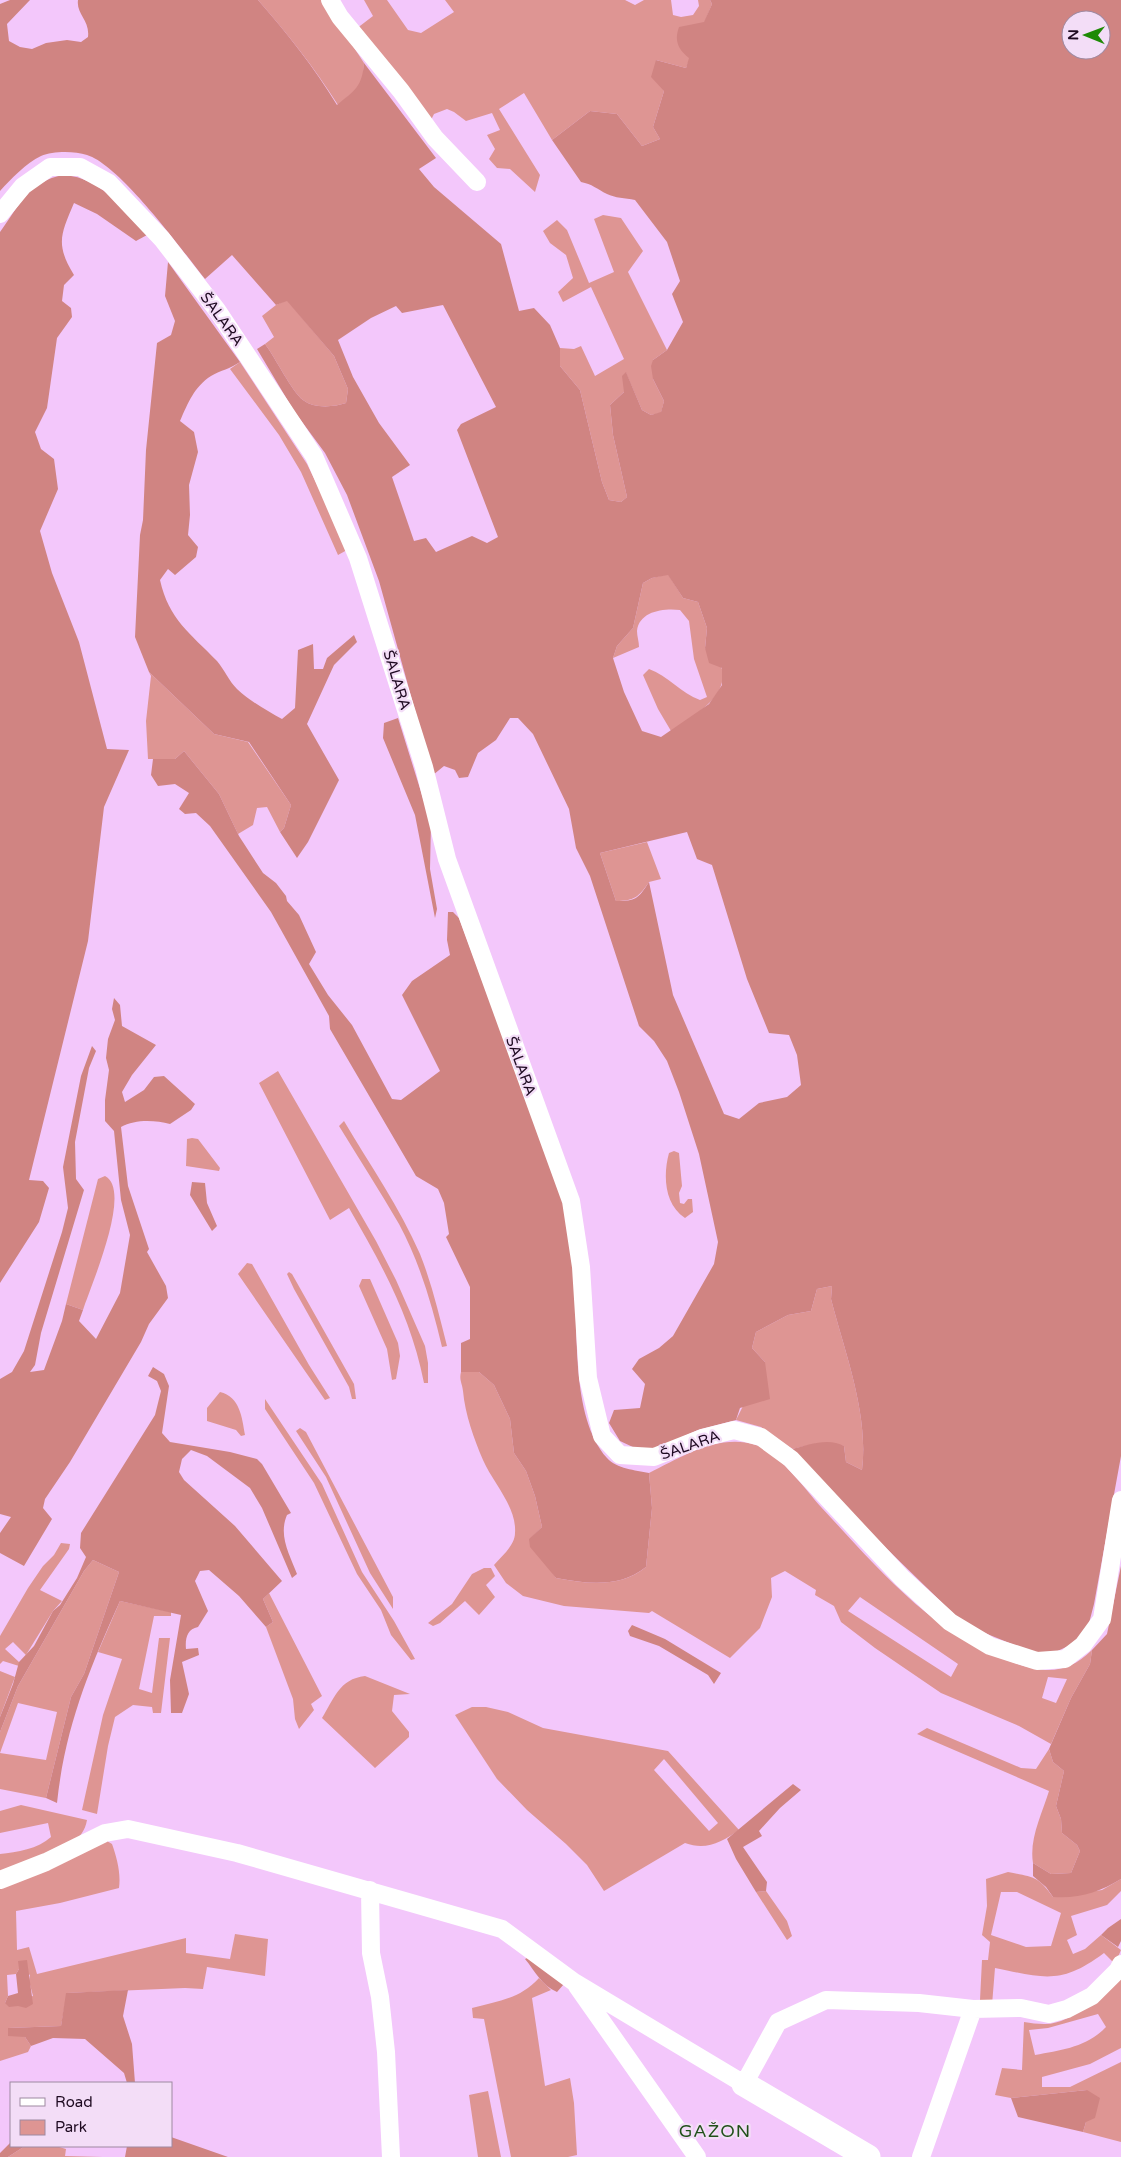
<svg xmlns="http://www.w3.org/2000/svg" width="1121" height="2157" viewBox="0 0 1121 2157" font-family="'Varela Round',sans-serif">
  <rect width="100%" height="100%" fill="#f3c7fb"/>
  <path fill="#de9593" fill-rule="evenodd" d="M 258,0 L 323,0 L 364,63 L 363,78 L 358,88 L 338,105 C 314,67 287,33 258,0 Z
    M 364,0 L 387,0 L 408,30 L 421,33 L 454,12 L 445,0 L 625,0 L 635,5 L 644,0 L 671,0 L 673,15 L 681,17 L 693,15 L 699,6 L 698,0 L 710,0 L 712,4 L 686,68 L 656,60 L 664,91 L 653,127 L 660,139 L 642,146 L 617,114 L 590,111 L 552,140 L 524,93 L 499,109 L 540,175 L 535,192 L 510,169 L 497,168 L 489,159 L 495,149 L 487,135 L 500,130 L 492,113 L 466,121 L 454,112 L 447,109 L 434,114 L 426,130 L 356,29 L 373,16 Z
    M 603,215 L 621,218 L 643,251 L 628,272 L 667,350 L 653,360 L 653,379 L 664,401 L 661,413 L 651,415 L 642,410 L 626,373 L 625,391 L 610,405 L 613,435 L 627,497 L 621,502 L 609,500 L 602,482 L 580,390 L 560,366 L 560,348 L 574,349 L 581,346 L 595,376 L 624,359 L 591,287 L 563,302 L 558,292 L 573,278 L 566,255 L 550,243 L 543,231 L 557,220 L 567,230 L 589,283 L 614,272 L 594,219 Z
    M 287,300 L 334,356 L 348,389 L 346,403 C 334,407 314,409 303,400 C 292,392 275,357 265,344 L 274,337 L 262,316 L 276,305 Z
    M 240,362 L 307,464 L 343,538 L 347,550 L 338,555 L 301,472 L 279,435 L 230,369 Z
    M 668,574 L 683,598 L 698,602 L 707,628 L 705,648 C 710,654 720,662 722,669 C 729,697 691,718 671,731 L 658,709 L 643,675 L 649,669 C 668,676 681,693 700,700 L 707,697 L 694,659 L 689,621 L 680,610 C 664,608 639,611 637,631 C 637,636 639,642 639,647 L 613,658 L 617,646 L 633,628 L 643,583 L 652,578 Z
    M 149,672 L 214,734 L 248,742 L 291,805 L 284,828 L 280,832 L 267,807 L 257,808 L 253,825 L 238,834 L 219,794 L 184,751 L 175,759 L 148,759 L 146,721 L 151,676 Z
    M 647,842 L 661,879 L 649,882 C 639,897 634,901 616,901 L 600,853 Z
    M 278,1071 L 376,1241 L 396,1280 L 425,1346 L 428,1363 L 428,1383 L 424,1383 C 411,1317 383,1267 349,1208 L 330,1220 L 259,1083 Z
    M 344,1121 C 370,1165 400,1208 420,1254 C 432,1284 439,1315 447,1346 L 442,1347 C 432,1305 420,1263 399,1224 C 380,1191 359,1159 339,1126 Z
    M 192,1138 L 198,1139 L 220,1168 L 219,1171 L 186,1166 L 187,1139 Z
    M 674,1151 L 679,1153 L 682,1186 L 679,1193 L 680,1203 L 684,1204 L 688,1199 L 692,1199 L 693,1212 L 685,1218 C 664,1204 663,1175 669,1153 Z
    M 105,1176 C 133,1190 91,1285 83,1310 L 66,1304 L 98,1179 Z
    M 247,1263 L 252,1264 L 309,1365 L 330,1398 L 325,1400 L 238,1274 Z
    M 289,1272 L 292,1274 L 354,1384 L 356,1399 L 352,1399 L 349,1387 L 294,1289 L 287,1274 Z
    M 362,1279 L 370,1279 L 398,1343 L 400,1356 L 396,1379 L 392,1380 L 387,1349 L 359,1286 Z
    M 832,1286 L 831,1299 C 845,1353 869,1414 862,1470 L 846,1462 L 844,1446 L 819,1443 L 792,1449 L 761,1427 L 736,1420 L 765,1362 L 752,1348 L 756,1332 L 788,1315 L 811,1311 L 817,1289 Z
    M 461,1372 L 479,1372 L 494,1385 L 510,1419 L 514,1453 L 526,1471 L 535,1496 L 542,1527 L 530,1539 L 556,1578 C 586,1584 621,1588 646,1567 L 652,1508 L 649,1473 C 681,1457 719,1433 756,1445 C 778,1452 805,1489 821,1507 C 876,1566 931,1633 1009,1661 C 1043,1673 1065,1676 1092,1650 L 1090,1664 L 1071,1698 L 1051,1744 L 1019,1726 L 941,1693 L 875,1648 L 841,1622 L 834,1606 L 815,1595 L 816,1590 L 785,1571 L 771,1578 L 772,1597 L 760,1628 L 730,1658 L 652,1611 L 649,1613 L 564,1606 L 523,1596 L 506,1583 L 494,1565 C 502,1556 515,1545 515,1533 C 517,1507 493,1483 483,1460 C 474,1439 465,1414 463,1391 C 462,1383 459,1380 461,1372 ZM 860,1597 L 958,1664 L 951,1677 L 848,1611 ZM 1048,1677 L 1067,1679 L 1056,1703 L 1042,1698 Z
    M 220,1392 C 240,1397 242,1417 245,1435 L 241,1436 L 236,1430 L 207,1421 L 207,1408 Z
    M 265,1399 L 322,1484 L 362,1572 L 394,1621 L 415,1659 L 411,1660 L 391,1635 L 381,1610 L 357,1574 L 314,1483 L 265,1409 Z
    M 300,1428 L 306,1432 L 393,1597 L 393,1609 L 370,1573 L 326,1477 L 296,1431 Z
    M 61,1543 L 70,1544 L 69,1549 L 40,1590 L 62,1601 L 53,1611 L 26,1655 L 13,1642 L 5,1649 L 19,1662 L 19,1666 L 3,1661 L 0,1664 L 0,1636 L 28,1588 L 43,1566 L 54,1555 Z
    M 93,1560 L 119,1572 L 84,1674 L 71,1697 L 46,1798 L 0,1789 L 0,1732 L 18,1686 L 84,1571 ZM 18,1703 L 57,1712 L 46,1760 L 0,1753 Z
    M 484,1568 L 491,1568 L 495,1576 L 486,1585 L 495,1597 L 479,1615 L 465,1601 L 440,1623 L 433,1626 L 428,1623 L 452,1604 L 472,1574 Z
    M 269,1593 L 322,1696 L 311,1704 L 314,1710 L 299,1729 L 295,1719 L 293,1699 L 266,1627 L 273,1622 L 263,1599 Z
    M 120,1601 L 171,1612 L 171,1616 L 154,1616 L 139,1689 L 152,1693 L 159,1638 L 170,1638 L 161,1713 L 153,1713 L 152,1707 L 133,1705 L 115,1717 L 108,1746 L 97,1814 L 82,1810 L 103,1715 L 122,1659 L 98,1652 Z
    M 0,1671 L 15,1677 L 0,1717 Z
    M 365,1676 L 410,1694 L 394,1695 L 392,1711 L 409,1732 L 409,1737 L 375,1768 L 322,1718 C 334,1699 339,1679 365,1676 Z
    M 472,1707 L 486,1707 L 508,1712 L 543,1728 L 668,1751 L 739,1830 C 722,1842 706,1851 685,1843 L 604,1891 L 587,1865 L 566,1844 L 527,1810 L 497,1779 L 455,1715 ZM 664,1759 L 718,1823 L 709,1831 L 654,1770 Z
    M 927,1728 L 1021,1768 L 1036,1769 L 1049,1749 L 1053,1762 L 1064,1771 L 1056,1806 L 1061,1819 L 1062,1833 L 1077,1845 L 1080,1851 L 1071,1873 L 1051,1874 L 1033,1863 C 1029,1839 1042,1814 1049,1791 L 917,1734 Z
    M 21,1805 L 87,1820 C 85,1831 80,1837 71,1844 L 0,1873 L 0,1854 C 17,1852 38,1849 51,1837 L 48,1823 L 0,1833 L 0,1811 Z
    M 107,1841 L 112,1844 C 117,1858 121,1873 119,1888 L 60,1903 L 16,1911 L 17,1950 L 29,1947 L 37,1974 L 186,1938 L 186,1953 L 230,1959 L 235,1934 L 268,1939 L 265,1976 L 207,1967 L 203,1989 L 185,1988 L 67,1993 L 61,2026 L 8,2028 L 25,2037 L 31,2046 L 28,2052 L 0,2061 L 0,1885 ZM 19,1969 L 30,1975 L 29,1981 L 33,1996 L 5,2003 L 8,1996 L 7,1975 L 16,1974 Z
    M 1008,1872 C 1033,1877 1038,1876 1053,1897 L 1102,1890 L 1121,1879 L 1121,1891 L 1107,1905 L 1071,1916 L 1077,1935 L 1067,1940 L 1073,1954 L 1085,1949 L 1101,1935 L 1121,1950 L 1115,1964 L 1104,1953 C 1061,1985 1045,1978 995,1968 L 992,2005 L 980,2000 L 982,1960 L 988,1960 L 990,1942 L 982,1935 L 987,1906 L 986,1879 ZM 1001,1892 L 1017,1892 L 1061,1913 L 1051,1946 L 1026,1947 L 991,1935 Z
    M 766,1891 L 787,1921 L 792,1936 L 787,1940 L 756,1892 Z
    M 1121,1974 L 1121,2048 L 1090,2064 L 1042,2077 L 1042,2087 L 1070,2087 L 1121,2062 L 1121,2142 L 1083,2132 L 1086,2122 L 1087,2090 L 1011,2098 L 995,2095 L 1002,2068 L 1022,2070 L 1024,2022 C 1031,2023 1037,2024 1044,2024 C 1073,2025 1100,1992 1121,1974 ZM 1098,2014 L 1106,2027 C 1087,2047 1062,2050 1035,2055 L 1029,2030 L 1048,2028 Z
    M 539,1978 L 551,1990 L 532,1998 L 545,2086 L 570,2078 L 574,2103 L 577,2155 L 568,2157 L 511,2157 L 484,2019 L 473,2018 L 472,2008 C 498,2001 520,1999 539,1978 Z
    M 488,2091 L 501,2157 L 478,2157 L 469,2095 Z
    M 25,2146 L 56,2146 L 66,2149 L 65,2156 L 103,2157 L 8,2157 Z"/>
  <path fill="#d08482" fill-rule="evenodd" d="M 10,0 L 30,0 L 7,24 L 9,41 L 20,47 L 32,49 L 46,43 L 67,40 L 81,42 L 88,37 C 90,20 76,14 78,0 L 258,0 C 287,33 314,67 337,105 C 355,90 362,87 364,63 L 436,158 L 419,169 L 434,187 L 501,244 L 519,311 L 534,308 L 550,325 L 560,348 L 560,366 L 580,390 L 602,482 L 609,500 L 621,502 L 627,497 L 613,435 L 610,405 L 624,392 L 622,376 L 626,372 L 642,410 L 651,415 L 661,412 L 664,401 L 653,379 L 651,366 L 653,360 L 667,350 L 683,322 L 672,294 L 680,281 L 667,242 L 635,200 C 625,198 615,198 607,194 C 597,189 592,184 581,182 L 552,140 L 590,111 L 617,114 L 642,146 L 660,139 L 653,127 L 664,91 L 651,77 L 656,60 L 686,68 L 689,58 C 678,49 674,41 679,27 L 704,22 L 712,4 L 710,0 L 1121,0 L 1121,1456 L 1094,1604 L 1088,1627 L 1077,1642 L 1051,1654 L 1034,1653 L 965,1625 L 850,1513 L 792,1449 C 807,1445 829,1437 844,1446 L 846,1462 L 862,1470 C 869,1414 845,1353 831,1299 L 832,1286 L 817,1289 L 811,1311 L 788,1315 L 756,1332 L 752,1348 L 765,1362 L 770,1399 L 740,1408 L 736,1420 L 698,1430 L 657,1448 L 637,1449 L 620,1441 L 609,1423 L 614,1410 L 640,1408 L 645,1384 L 632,1369 L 639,1359 L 659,1348 L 673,1336 L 714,1264 L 718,1242 L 699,1154 L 679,1092 L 667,1061 L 654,1041 L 639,1026 L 590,876 L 576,848 L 569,809 L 533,734 L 518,718 L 510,718 L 496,740 L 478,753 L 468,777 L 459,778 L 455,770 L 444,766 L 433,775 L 379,581 L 347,495 L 325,453 L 294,411 L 257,349 L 265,344 C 275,357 292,392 303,400 C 314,409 334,407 346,403 L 348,389 L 334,356 L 287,301 L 276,305 L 232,255 L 205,279 C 182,250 120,165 87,155 C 74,151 53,151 41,156 C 26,163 11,179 0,191 L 0,4 ZM 1071,20 L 1101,20 L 1101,50 L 1071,50 ZM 443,305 L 496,407 L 461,424 L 457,430 L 498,537 L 487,543 L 472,536 L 436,552 L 426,538 L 414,541 L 392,477 L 410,465 L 379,423 L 353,377 L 338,340 L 371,318 L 396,306 L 402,313 ZM 668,575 L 683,598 L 698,602 L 707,628 L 705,648 L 709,663 L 722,668 L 722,685 L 709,704 L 661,737 L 642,731 L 624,692 L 613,658 L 617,646 L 633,628 L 643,583 L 652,578 ZM 687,832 L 697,859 L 712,865 L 747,979 L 769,1033 L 789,1035 L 797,1055 L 801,1085 L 787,1097 L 759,1103 L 739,1119 L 724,1114 L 673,995 L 649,882 C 638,899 636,901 616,901 L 600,853 Z
    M 64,175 C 102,178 123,209 147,235 L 136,241 L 97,214 L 74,203 C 61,234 55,244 74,275 L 64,285 L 62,301 L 71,308 L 72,317 L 57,338 L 47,408 L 35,432 L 41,449 L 54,459 L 58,489 L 40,531 L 52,573 L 79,642 L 107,749 L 129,750 L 104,807 L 88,941 L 29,1180 L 43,1181 L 49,1188 L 39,1222 L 0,1283 L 0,232 C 20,205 28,181 64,175 Z
    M 168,262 L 240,362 C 230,369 221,370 211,376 C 194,387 188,403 180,421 L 194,432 L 198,452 L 189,485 L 190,515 L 188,535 L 198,547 L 196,557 L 175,575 L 168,569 L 160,580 C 169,620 190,633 217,661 C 224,669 229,681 237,689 C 250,701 267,711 282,719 L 295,708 L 298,650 L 313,644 L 314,669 L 323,669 L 327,658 L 354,635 L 357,642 L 334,665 L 307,724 L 339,780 L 308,842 L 297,858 L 280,832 L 284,828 L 291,805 L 249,742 L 214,734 L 149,672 L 135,637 L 140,535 L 143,520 L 146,450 L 157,343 L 171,335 L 175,321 L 165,296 Z
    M 398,718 L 431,824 L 430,869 L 437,909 L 435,918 L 415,815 L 383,738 L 384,723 Z
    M 184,751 L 219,794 L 239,836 L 263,873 L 276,883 L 286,896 L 287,901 L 299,915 L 316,952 L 309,964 L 328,995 L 352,1025 L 392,1099 L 401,1100 L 440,1071 L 402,995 L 412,981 L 450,955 L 447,940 L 448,912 L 453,912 L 459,918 L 560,1190 C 567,1219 572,1247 574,1277 C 579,1329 570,1416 607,1458 C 617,1469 635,1470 649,1473 L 652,1508 L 646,1567 C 620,1588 587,1584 556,1578 L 530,1547 L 529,1539 L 542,1527 L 535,1496 L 526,1471 L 514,1453 L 510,1419 L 494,1385 L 479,1372 L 461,1372 L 461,1343 L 470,1339 L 470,1287 L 446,1237 L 449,1234 L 444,1203 L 438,1189 L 416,1176 L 330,1029 L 329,1016 L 271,912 L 210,826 L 196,813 L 185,814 L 179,809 L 189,793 L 175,784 L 158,786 L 151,775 L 153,759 L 175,759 Z
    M 114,998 L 120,1005 L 122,1026 L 156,1045 L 132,1075 L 122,1092 L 125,1102 L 144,1090 L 154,1077 L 164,1076 L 195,1104 L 191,1110 L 170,1124 C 155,1120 135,1119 121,1127 L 128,1186 L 149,1249 L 147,1252 L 166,1286 L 168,1298 L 149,1324 L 141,1342 L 70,1462 L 45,1499 L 43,1508 L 52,1519 L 24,1566 L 0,1553 L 0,1533 L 11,1517 L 0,1514 L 0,1379 L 12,1372 L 24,1351 L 62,1232 L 68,1208 L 63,1167 L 81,1076 L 92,1046 L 96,1051 L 89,1068 L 75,1142 L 76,1179 L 84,1190 L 41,1333 L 35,1365 L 30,1372 L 44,1370 L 62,1321 L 66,1304 L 83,1310 L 79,1321 L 96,1339 L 120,1293 L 130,1235 L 121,1200 L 114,1131 L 105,1121 L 105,1100 L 109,1070 L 106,1058 L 108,1039 L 115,1020 L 112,1009 Z
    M 192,1182 L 205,1183 L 207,1203 L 217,1226 L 212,1231 L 190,1195 Z
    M 153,1367 L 164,1374 L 169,1386 L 162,1433 L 170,1442 L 230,1452 L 257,1459 L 262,1464 L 291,1513 L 287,1515 C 278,1536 290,1555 297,1574 L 292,1578 L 262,1508 L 250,1488 L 207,1456 L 191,1450 L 182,1459 L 179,1472 L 184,1480 L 235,1526 L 282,1581 L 263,1599 L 273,1622 L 266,1627 L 239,1596 L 209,1570 L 200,1571 L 195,1581 L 208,1611 L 198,1627 C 187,1629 185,1639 186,1649 L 198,1648 L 199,1655 L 182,1662 L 189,1694 L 182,1713 L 171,1713 L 170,1680 L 181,1615 L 120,1601 C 89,1670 65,1727 57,1803 L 46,1798 L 71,1697 L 84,1674 L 119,1572 L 93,1560 L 84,1571 L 18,1686 L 0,1732 L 0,1717 L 13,1684 L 19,1662 L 34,1646 L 53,1611 L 60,1605 L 77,1578 L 86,1557 L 80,1548 L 81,1533 L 155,1415 L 161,1391 L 157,1381 L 148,1376 Z
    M 1121,1566 L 1121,1879 C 1100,1892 1079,1899 1053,1897 L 1046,1887 L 1033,1876 L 1033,1863 L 1051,1874 L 1071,1873 L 1080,1851 L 1077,1845 L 1062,1833 L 1061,1819 L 1056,1806 L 1064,1771 L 1053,1762 L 1049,1749 L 1071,1698 L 1090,1664 L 1092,1650 L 1107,1634 Z
    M 632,1625 L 665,1639 L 721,1673 L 714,1684 L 708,1675 L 659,1646 L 630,1636 L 628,1631 Z
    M 793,1784 L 801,1790 L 780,1808 L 759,1831 L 762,1836 L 743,1847 L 767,1882 L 766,1891 L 756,1892 L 736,1859 L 727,1839 Z
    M 1121,1919 L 1121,1941 L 1118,1947 L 1101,1935 L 1108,1928 Z
    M 529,1957 L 564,1984 L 557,1992 C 542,1986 535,1971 525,1959 Z
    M 27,1960 L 33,2004 L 26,2008 L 18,2006 L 9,2007 L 5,2003 L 8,1996 L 18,1993 L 16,1974 L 19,1969 L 18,1961 Z
    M 128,1990 L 123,2016 L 132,2044 L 135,2083 L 127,2083 L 124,2073 L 85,2039 L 53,2038 L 31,2046 L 25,2037 L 8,2036 L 8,2028 L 61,2026 L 66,1993 Z
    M 1087,2090 L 1100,2098 L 1095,2118 L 1086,2122 L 1083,2132 L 1018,2117 L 1011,2098 Z
    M 171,2137 L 228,2157 L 125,2157 L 127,2146 L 171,2146 Z
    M 11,2142 L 11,2146 L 25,2146 L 8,2157 L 0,2157 L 0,2153 Z"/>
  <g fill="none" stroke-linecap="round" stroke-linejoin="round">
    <path stroke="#fff" stroke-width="18" d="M 330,0 L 340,17 L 401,91 L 435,138 L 477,182
      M 0,214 L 23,186 L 50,167 L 80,167 L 109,183 L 162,239 L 217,310 L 314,456 L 358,558 L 424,767 L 447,859 L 571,1201 L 581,1267 L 588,1378 L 602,1436 L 620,1455 L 654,1457 L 702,1438 L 734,1430 L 761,1437 L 791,1459 L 902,1578 L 950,1622 L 990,1646 L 1037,1661 L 1065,1659 L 1083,1645 L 1102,1619 L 1121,1500
      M 0,1880 L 46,1862 L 105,1833 L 128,1829 L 237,1853 L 502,1929 L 574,1982 L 744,2084 L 778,2022 L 826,2000 L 919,2003 L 973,2009 L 1021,2008 L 1049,2014 L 1067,2009 L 1092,1996 L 1118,1970 L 1121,1964
      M 370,1890 L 371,1953 L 380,1997 L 386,2052 L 391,2157
      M 577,1986 L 697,2157
      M 921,2157 L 973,2009"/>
    <path stroke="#fff" stroke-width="25" d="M 744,2084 L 868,2157"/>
  </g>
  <g text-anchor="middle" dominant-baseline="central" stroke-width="4.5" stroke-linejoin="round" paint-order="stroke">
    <g font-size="15" fill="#1e0a21" stroke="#f3ddf7">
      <text transform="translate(222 319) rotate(54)">ŠALARA</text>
      <text transform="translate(397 680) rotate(73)">ŠALARA</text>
      <text transform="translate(521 1066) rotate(70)">ŠALARA</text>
      <text transform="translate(690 1445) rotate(-19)">ŠALARA</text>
    </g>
    <g font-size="18" letter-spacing="1" fill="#205019" stroke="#f3ddf7">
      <text x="715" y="2131">GAŽON</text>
    </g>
  </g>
  <rect x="10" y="2082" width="162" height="65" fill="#f3ddf7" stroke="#9e89a1"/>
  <rect x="20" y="2098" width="25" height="8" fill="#ffffff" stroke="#9e89a1"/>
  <text x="55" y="2107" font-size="15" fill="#1e0a21">Road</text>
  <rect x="20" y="2120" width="25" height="15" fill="#de9593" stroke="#9e89a1"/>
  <text x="55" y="2132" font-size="15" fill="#1e0a21">Park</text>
  <g transform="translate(1086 35) rotate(271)"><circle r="24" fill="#f3ddf7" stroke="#9e89a1"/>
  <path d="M0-4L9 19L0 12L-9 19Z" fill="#1e8a05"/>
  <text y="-8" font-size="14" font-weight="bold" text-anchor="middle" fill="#1e0a21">N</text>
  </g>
</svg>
